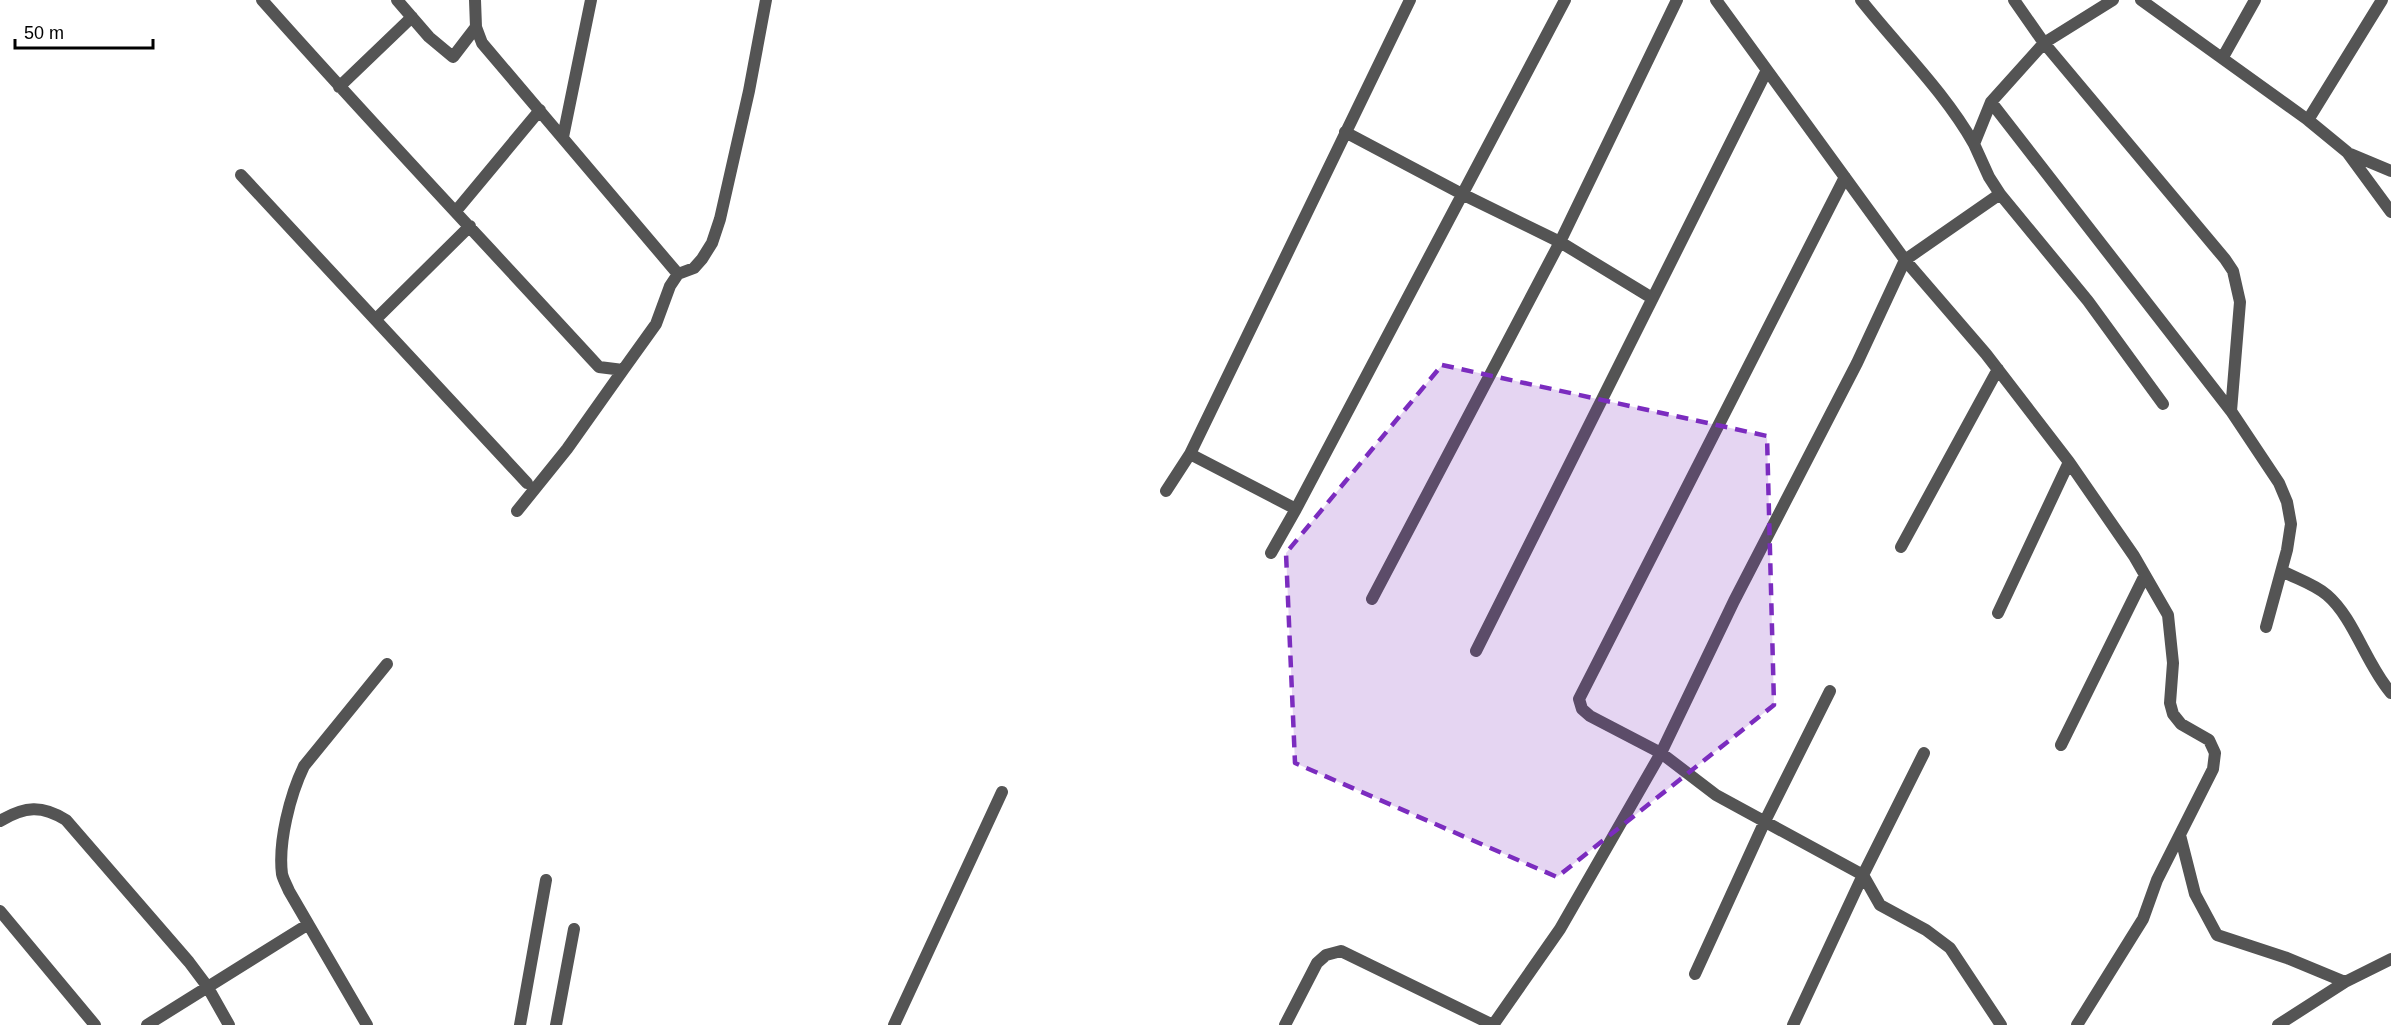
<svg xmlns="http://www.w3.org/2000/svg" width="2391" height="1025" viewBox="0 0 2391 1025" font-family="Arial,sans-serif">
  <rect width="100%" height="100%" fill="#fff"/>
  <g fill="none" stroke-linecap="round" stroke-linejoin="round">
    <path stroke="#545454" stroke-width="12" d="M 262,0 C 372,124 487,245 599,367 L 623,370 L 567,449 L 517,511
      M 397,0 L 429,37 L 453,57 L 476,27
      M 475,0 L 476,27 L 482,43 L 678,274
      M 1716,0 L 1905,260 L 1986,354 L 2069,462 L 2134,556 L 2168,615 L 2173,663 L 2170,703 L 2173,714 L 2181,724 L 2209,740 L 2215,753 L 2213,769 L 2157,880 L 2143,919 L 2077,1025
      M 1861,0 C 1899,48 1944,91 1974,144
      M 2014,0 L 2044,43 L 2225,259 L 2233,271 L 2240,302 L 2231,411
      M 2141,0 L 2308,120 L 2347,152 L 2391,212
      M 2223,57 L 2255,0
      M 339,87 L 412,17
      M 1991,102 L 2231,411 L 2279,483 L 2287,502 L 2291,524 L 2287,550 L 2266,627
      M 2308,120 L 2382,0
      M 1345,132 L 1462,194 L 1560,242 L 1652,298
      M 563,137 L 591,0
      M 2348,153 L 2391,171
      M 241,175 L 527,483
      M 1845,177 L 1579,699 L 1582,709 L 1590,716 L 1661,753 L 1716,795 L 1863,875 L 1880,905 L 1926,930 L 1950,948 L 2001,1025
      M 2000,194 L 2088,301 L 2163,404
      M 456,211 L 540,110
      M 376,319 L 470,226
      M 623,370 L 656,324 L 670,286 L 678,274 L 694,268 L 702,259 L 712,243 L 720,219 L 749,91 L 766,0
      M 1190,454 L 1296,509
      M 1166,491 L 1190,454 L 1410,0
      M 1901,547 L 1998,369
      M 1271,553 L 1296,509 L 1565,0
      M 2282,571 C 2297,579 2314,584 2327,595 C 2354,618 2366,664 2391,693
      M 1372,599 L 1560,242 L 1677,0
      M 1998,613 L 2069,462
      M 1476,651 L 1767,70
      M 2061,745 L 2145,575
      M 0,821 C 25,806 42,805 66,820 L 189,962 L 207,986 L 229,1025
      M 2180,835 L 2195,894 L 2217,935 L 2287,958 L 2345,982 L 2391,959
      M 0,911 L 95,1025
      M 1695,974 L 1765,821 L 1830,691
      M 147,1025 L 307,925
      M 367,1025 L 289,891 C 287,886 283,879 282,874 C 278,842 290,795 304,766 L 387,664
      M 520,1025 L 546,880
      M 556,1025 L 574,929
      M 894,1025 L 1002,792
      M 1285,1025 L 1317,963 L 1326,955 L 1341,951 L 1493,1025
      M 1493,1025 L 1560,929 L 1661,753 L 1734,601 L 1857,363 L 1905,260 L 2000,194 L 1989,177 L 1974,144 L 1991,102 L 2044,43 L 2113,0
      M 1793,1025 L 1863,875 L 1924,753
      M 2278,1025 L 2345,982"/>
  </g>
  <path fill="#7b2cbf" fill-opacity="0.2" stroke="#7b2cbf" stroke-width="4.5" stroke-dasharray="12 8" stroke-linejoin="round" d="M 1442,365 L 1767,436 L 1774,705 L 1557,877 L 1295,763 L 1286,553 Z"/>
  <path d="M15 39v9h138v-9" fill="none" stroke="#000000" stroke-width="3"/>
  <text x="24" y="39" font-size="18" fill="#000000" stroke="#ffffff" stroke-width="4.5" paint-order="stroke">50 m</text>
</svg>
